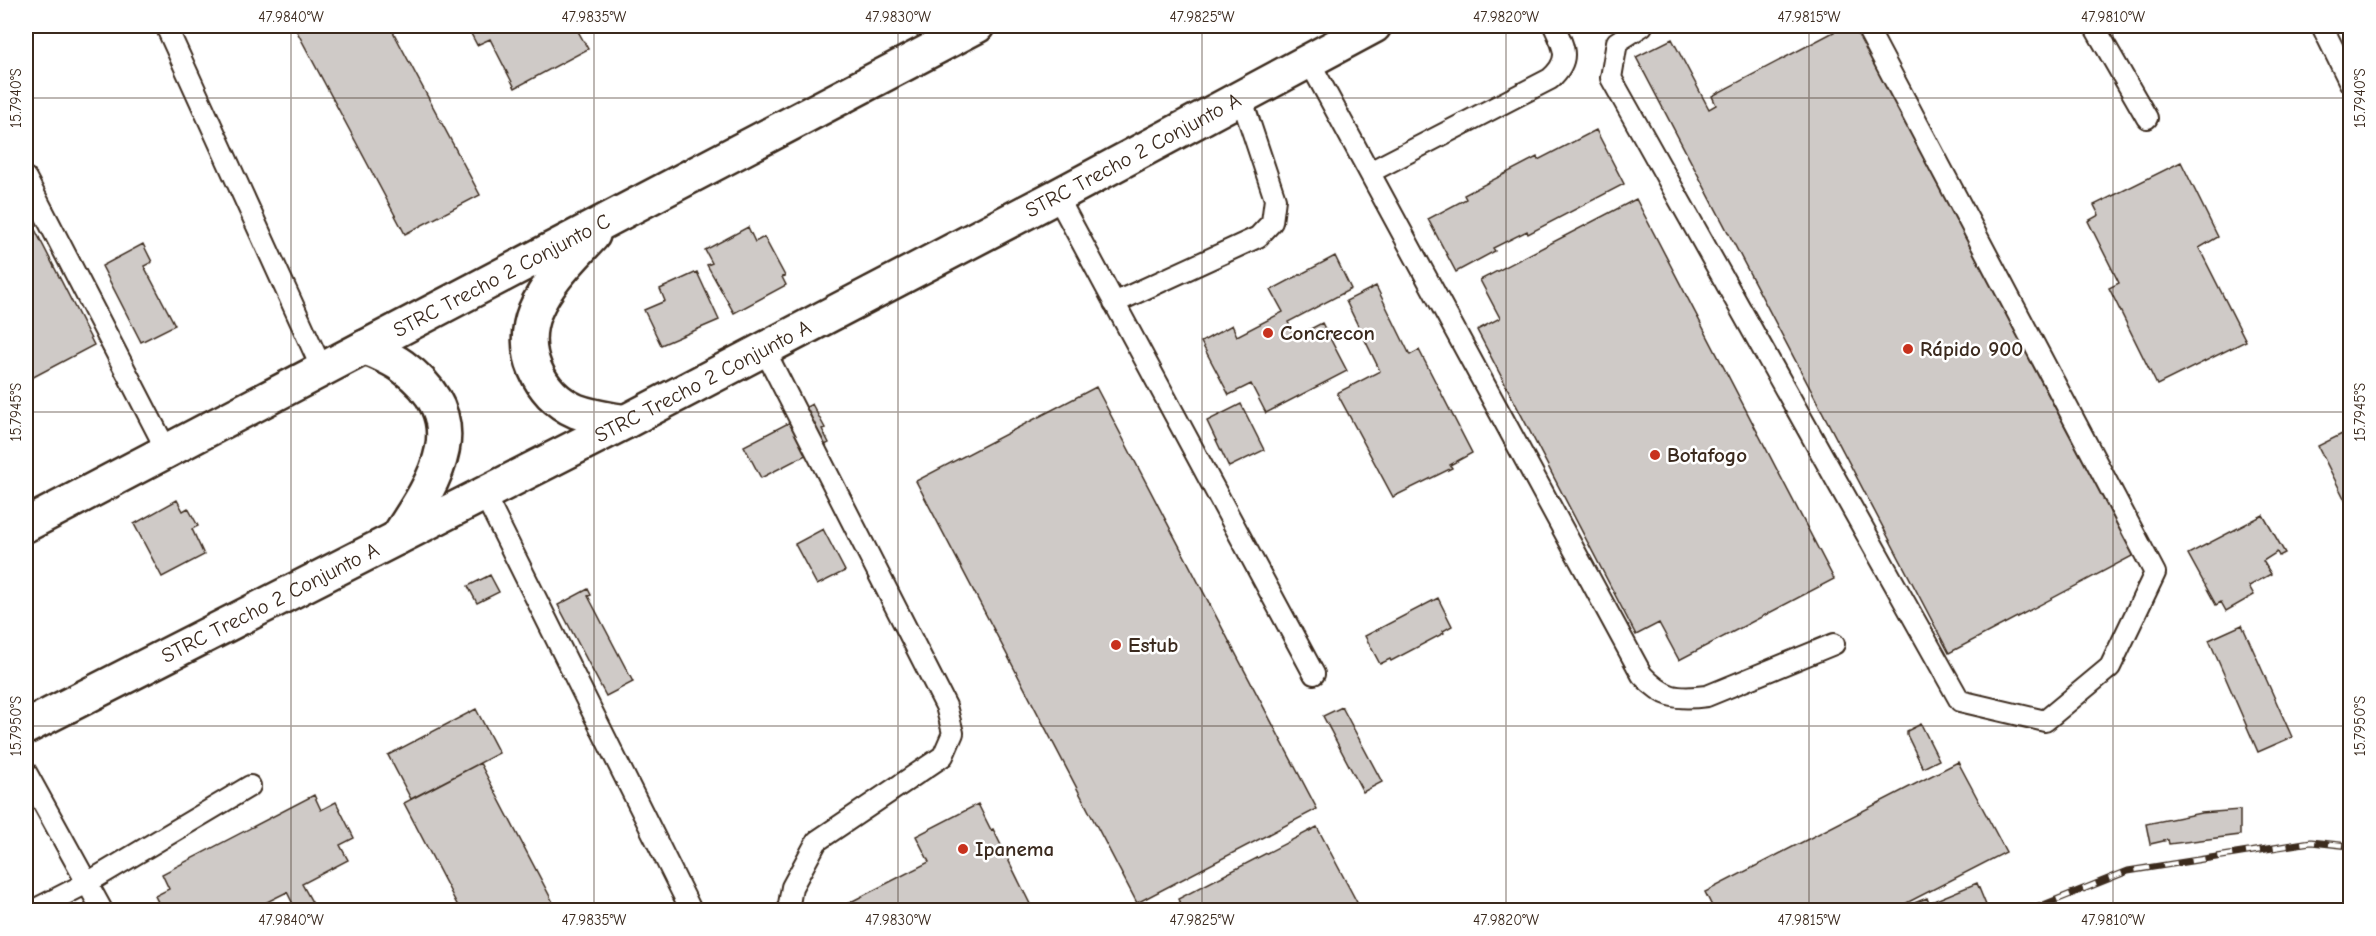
<svg xmlns="http://www.w3.org/2000/svg" width="2376" height="936" viewBox="0 0 2376 936" font-family="'Comic Neue',sans-serif">
  <rect width="100%" height="100%" fill="#fff"/>
  <filter id="ink" filterUnits="userSpaceOnUse"><feTurbulence type="fractalNoise" baseFrequency=".0167" numOctaves="2"/><feDisplacementMap in="SourceGraphic" scale="12" xChannelSelector="R" yChannelSelector="G"/><feConvolveMatrix kernelMatrix="1 2 1 2 8 2 1 2 1" color-interpolation-filters="sRGB"/></filter>
  <g filter="url(#ink)">
    <path fill="#cfcac7" stroke="#3b2a1e" stroke-width="1.5" d="M 294,26 L 390,26 L 480,195 L 405,234 Z
      M 467,26 L 575,26 L 588,49 L 515,88 L 490,39 L 477,45 Z
      M 1845,26 L 1856,26 L 2136,554 L 1949,653 L 1636,57 L 1672,39 L 1709,109 L 1716,105 L 1712,96 Z
      M 1596,130 L 1624,184 L 1528,234 L 1527,231 L 1493,248 L 1495,251 L 1456,272 L 1428,219 L 1466,199 L 1464,195 L 1537,157 L 1538,160 Z
      M 2181,162 L 2218,237 L 2199,248 L 2246,341 L 2157,385 L 2109,288 L 2119,283 L 2088,221 L 2099,215 L 2094,205 Z
      M 1636,199 L 1834,579 L 1679,660 L 1659,623 L 1636,635 L 1477,330 L 1500,318 L 1480,280 Z
      M 26,212 L 94,345 L 26,381 Z
      M 748,227 L 755,242 L 764,237 L 785,276 L 782,277 L 786,285 L 734,313 L 707,265 L 712,263 L 705,250 Z
      M 143,244 L 152,262 L 144,266 L 175,325 L 141,342 L 102,266 Z
      M 1335,256 L 1351,289 L 1288,322 L 1295,337 L 1322,323 L 1347,371 L 1266,413 L 1251,384 L 1229,395 L 1201,342 L 1232,325 L 1237,336 L 1283,312 L 1271,290 Z
      M 697,272 L 719,320 L 661,345 L 644,310 L 665,301 L 660,289 Z
      M 1376,286 L 1410,355 L 1419,350 L 1472,453 L 1450,465 L 1452,468 L 1393,497 L 1337,393 L 1380,371 L 1346,301 Z
      M 1096,387 L 1317,809 L 1137,903 L 916,481 Z
      M 812,404 L 825,428 L 822,429 L 829,443 L 761,478 L 744,446 L 802,416 L 799,411 Z
      M 1241,404 L 1264,450 L 1229,467 L 1207,421 Z
      M 2350,430 L 2350,510 L 2318,446 Z
      M 177,500 L 183,511 L 188,508 L 198,526 L 192,529 L 204,555 L 162,577 L 134,524 Z
      M 2263,515 L 2285,553 L 2279,556 L 2277,552 L 2263,561 L 2271,574 L 2249,586 L 2254,595 L 2226,611 L 2221,602 L 2216,605 L 2188,554 Z
      M 823,529 L 845,571 L 817,585 L 795,544 Z
      M 490,575 L 499,592 L 477,603 L 468,586 Z
      M 588,589 L 591,595 L 588,596 L 633,682 L 606,696 L 558,605 Z
      M 1438,598 L 1452,626 L 1443,631 L 1444,633 L 1391,661 L 1390,659 L 1380,664 L 1365,636 Z
      M 2242,625 L 2292,737 L 2258,752 L 2209,640 Z
      M 1342,707 L 1382,782 L 1363,792 L 1323,716 Z
      M 476,709 L 499,753 L 411,799 L 388,755 Z
      M 1921,724 L 1939,760 L 1923,768 L 1907,735 L 1907,731 Z
      M 1958,762 L 2006,852 L 1893,910 L 1714,910 L 1705,892 Z
      M 480,763 L 557,910 L 460,910 L 404,803 Z
      M 314,795 L 321,810 L 336,802 L 354,838 L 340,845 L 348,860 L 302,884 L 313,904 L 301,910 L 296,910 L 287,892 L 251,910 L 162,910 L 155,896 L 169,889 L 162,874 Z
      M 978,804 L 991,830 L 993,829 L 1033,910 L 835,910 L 929,862 L 916,836 Z
      M 2240,810 L 2240,835 L 2169,844 L 2168,840 L 2150,844 L 2146,824 L 2201,813 Z
      M 1317,827 L 1361,910 L 1183,910 L 1178,899 Z
      M 1977,883 L 1988,910 L 1896,910 L 1927,898 L 1929,903 Z"/>
    <g fill="none" stroke-linecap="round" stroke-linejoin="round">
      <g stroke="#3b2a1e" stroke-width="24">
        <path id="lane" d="M 166,26 L 322,369
          M 1642,26 L 1617,42 L 1611,78 L 1960,701 L 2045,721 L 2110,667 L 2155,573 L 1866,26
          M 2094,26 L 2147,118
          M 2322,26 L 2350,83
          M 1309,61 L 1642,675 C 1664,698 1676,700 1707,696 L 1834,644
          M 1370,172 L 1550,79 C 1571,60 1565,49 1554,26
          M 26,178 L 167,451
          M 1057,196 L 1314,674
          M 1114,303 L 1258,237 L 1272,222 L 1275,199 L 1241,97
          M 764,349 L 946,706 L 953,733 L 943,756 L 817,841 L 792,887 L 788,910
          M 484,494 L 691,910
          M 26,772 L 102,910
          M 34,910 L 87,883 L 250,786"/>
      </g>
      <g stroke="#3b2a1e" stroke-width="38">
        <g id="secondary">
          <path d="M 593,235 C 572,258 547,282 535,311 C 519,350 538,394 576,411 C 592,417 609,419 625,422"/>
          <path d="M 365,347 C 377,353 391,358 402,366 C 476,420 437,478 397,538"/>
          <path id="s1" d="M 26,525 L 977,26"/>
          <path id="s2" d="M 26,727 L 625,422 L 1057,196 L 1374,26"/>
        </g>
      </g>
      <use href="#lane" stroke="#fff" stroke-width="20"/>
      <use href="#secondary" stroke="#fff" stroke-width="33"/>
      <g stroke="#3b2a1e" stroke-width="7">
        <path id="rail" d="M 2031,910 L 2128,871 L 2311,842 L 2350,846"/>
      </g>
      <use href="#rail" stroke="#fff" stroke-width="4.5" stroke-dasharray="14" stroke-linecap="butt"/>
    </g>
  </g>
  <path fill="none" stroke="#3b2a1e" stroke-width="1.5" stroke-opacity="0.45" d="M 291,26 L 291,910M 594,26 L 594,910M 898,26 L 898,910M 1202,26 L 1202,910M 1506,26 L 1506,910M 1809,26 L 1809,910M 2113,26 L 2113,910M 26,98 L 2350,98M 26,412 L 2350,412M 26,726 L 2350,726"/>
  <g fill="#c8321e" stroke="#fff" stroke-width="2">
    <circle cx="1268" cy="333" r="6"/>
    <circle cx="1908" cy="349" r="6"/>
    <circle cx="1655" cy="455" r="6"/>
    <circle cx="1116" cy="645" r="6"/>
    <circle cx="963" cy="849" r="6"/>
  </g>
  <g text-anchor="middle" dominant-baseline="central" stroke-width="5" stroke-linejoin="round" paint-order="stroke">
    <g font-size="21" fill="#3b2a1e" stroke="#fff">
      <text stroke="none"><textPath href="#s2" startOffset="1246">STRC Trecho 2 Conjunto A</textPath></text>
      <text stroke="none"><textPath href="#s1" startOffset="537">STRC Trecho 2 Conjunto C</textPath></text>
      <text stroke="none"><textPath href="#s2" startOffset="760">STRC Trecho 2 Conjunto A</textPath></text>
      <text stroke="none"><textPath href="#s2" startOffset="274">STRC Trecho 2 Conjunto A</textPath></text>
    </g>
    <g font-size="21" font-weight="bold" fill="#3b2a1e" stroke="#fff" text-anchor="start">
      <text x="1280" y="333">Concrecon</text>
      <text x="1920" y="349">Rápido 900</text>
      <text x="1667" y="455">Botafogo</text>
      <text x="1128" y="645">Estub</text>
      <text x="975" y="849">Ipanema</text>
    </g>
  </g>
  <rect width="2376" height="936" fill="none" stroke="#fff" stroke-width="66"/>
  <rect x="33" y="33" width="2310" height="870" fill="none" stroke="#3b2a1e" stroke-width="2"/>
  <g font-size="15" text-anchor="middle" fill="#3b2a1e">
    <text x="291" y="22">47.9840°W</text>
    <text x="594" y="22">47.9835°W</text>
    <text x="898" y="22">47.9830°W</text>
    <text x="1202" y="22">47.9825°W</text>
    <text x="1506" y="22">47.9820°W</text>
    <text x="1809" y="22">47.9815°W</text>
    <text x="2113" y="22">47.9810°W</text>
    <text transform="translate(16 98) rotate(-90)" y="5">15.7940°S</text>
    <text transform="translate(2360 98) rotate(-90)" y="5">15.7940°S</text>
    <text transform="translate(16 412) rotate(-90)" y="5">15.7945°S</text>
    <text transform="translate(2360 412) rotate(-90)" y="5">15.7945°S</text>
    <text transform="translate(16 726) rotate(-90)" y="5">15.7950°S</text>
    <text transform="translate(2360 726) rotate(-90)" y="5">15.7950°S</text>
    <text x="291" y="925">47.9840°W</text>
    <text x="594" y="925">47.9835°W</text>
    <text x="898" y="925">47.9830°W</text>
    <text x="1202" y="925">47.9825°W</text>
    <text x="1506" y="925">47.9820°W</text>
    <text x="1809" y="925">47.9815°W</text>
    <text x="2113" y="925">47.9810°W</text>
  </g>
</svg>
